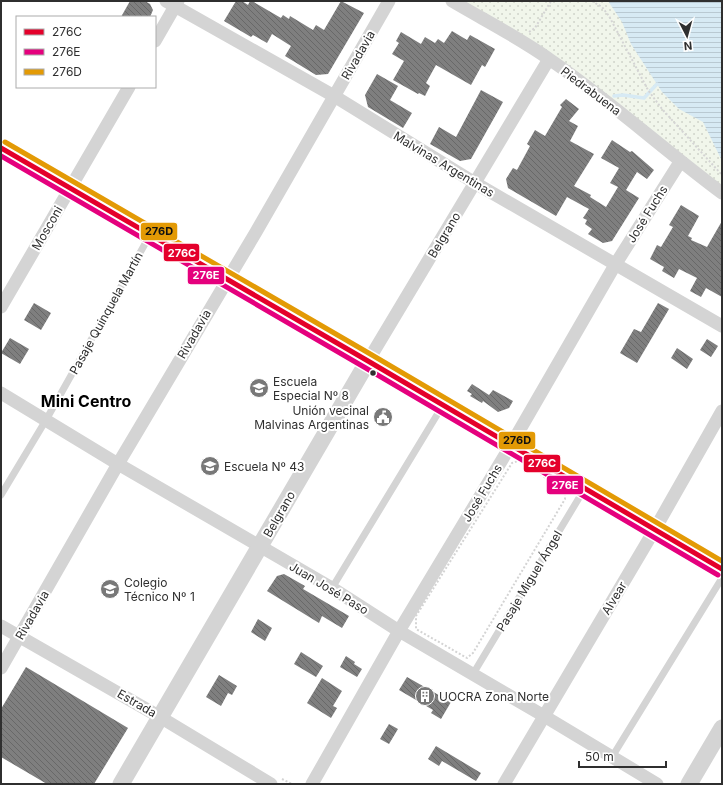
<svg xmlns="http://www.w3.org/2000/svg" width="723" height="785" viewBox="0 0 723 785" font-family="Inter,sans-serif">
  <defs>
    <pattern id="park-dots" width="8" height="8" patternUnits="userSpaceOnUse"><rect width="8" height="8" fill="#f1f6eb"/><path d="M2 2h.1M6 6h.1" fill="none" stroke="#cfd3ca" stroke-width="1.8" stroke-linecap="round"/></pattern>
    <pattern id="water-rules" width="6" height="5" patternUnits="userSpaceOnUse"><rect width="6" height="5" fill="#d7eaf4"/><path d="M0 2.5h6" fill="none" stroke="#b9c9d2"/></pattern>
    <pattern id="building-back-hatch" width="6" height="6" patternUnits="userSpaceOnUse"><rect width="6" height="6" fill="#7f7f7f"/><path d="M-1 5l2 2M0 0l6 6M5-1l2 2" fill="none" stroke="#686868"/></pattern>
  </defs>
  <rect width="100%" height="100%" fill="#fff"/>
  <path fill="url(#park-dots)" d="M 452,1 L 722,1 L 722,193 L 549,59 Z"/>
  <path fill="url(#water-rules)" d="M 608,1 L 722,1 L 722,161 L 703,122 L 679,109 L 662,92 L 631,44 L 622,22 Z"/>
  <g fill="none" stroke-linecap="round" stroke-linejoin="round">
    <path stroke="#d7eaf4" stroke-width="3.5" d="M 614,96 L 623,95 L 644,98 L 657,84"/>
  </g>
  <path fill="url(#building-back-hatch)" d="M 130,1 L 145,1 L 150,4 L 153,10 L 150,17 L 121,17 Z
    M 236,1 L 242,1 L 248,5 L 250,1 L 252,1 L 281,18 L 283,15 L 289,19 L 290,16 L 313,30 L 316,25 L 324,30 L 341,1 L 364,13 L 328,74 L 316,75 L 285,56 L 291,46 L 272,34 L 267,43 L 253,35 L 251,37 L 224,21 Z
    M 452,31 L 467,40 L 470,35 L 495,49 L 485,67 L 482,65 L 471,85 L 436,65 L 426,83 L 430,86 L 425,96 L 419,93 L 418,94 L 393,80 L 404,61 L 392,54 L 399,43 L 396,41 L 401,32 L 421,44 L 425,37 L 435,43 L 438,39 L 444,43 Z
    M 377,74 L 398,86 L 390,100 L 412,113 L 403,128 L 368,107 L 365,95 Z
    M 481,90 L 503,102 L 471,159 L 460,161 L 430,144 L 439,127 L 456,137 Z
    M 566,99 L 579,109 L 569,121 L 578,126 L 570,141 L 594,154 L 574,186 L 591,195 L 590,197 L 606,207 L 618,187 L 610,183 L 619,168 L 601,158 L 612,140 L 630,152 L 632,151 L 654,170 L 647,179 L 637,172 L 626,190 L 639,198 L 612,241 L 603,243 L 588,234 L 592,229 L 585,224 L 587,220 L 583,218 L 589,209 L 567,197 L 556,216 L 508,188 L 506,179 L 513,168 L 517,170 L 530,146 L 527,144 L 535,130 L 545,136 L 562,107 L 560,105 Z
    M 681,205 L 699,216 L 688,236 L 692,238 L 691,240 L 707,247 L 722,221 L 722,297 L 706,288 L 701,297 L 690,291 L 697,278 L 679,269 L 674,278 L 662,271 L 664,267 L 650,259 L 657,245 L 661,247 L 673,227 L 669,225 Z
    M 34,303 L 51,313 L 41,330 L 24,320 Z
    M 658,303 L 669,309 L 637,363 L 620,353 L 634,329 L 641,332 Z
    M 10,338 L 29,349 L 20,364 L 1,353 Z
    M 707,339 L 718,346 L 711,357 L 700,350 Z
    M 677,348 L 693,359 L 687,369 L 671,358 Z
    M 472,384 L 489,395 L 493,390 L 513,401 L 509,408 L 498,412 L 483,401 L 482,403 L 470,396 L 472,394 L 467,391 Z
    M 284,574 L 305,586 L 303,589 L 349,616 L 342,628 L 322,616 L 319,623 L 267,591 L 277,576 Z
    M 258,619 L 272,628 L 265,641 L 251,632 Z
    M 301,652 L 323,666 L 316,677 L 294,664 Z
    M 346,656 L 355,662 L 354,664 L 362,669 L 357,677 L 340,667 Z
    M 26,667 L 128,728 L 94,784 L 47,784 L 1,757 L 1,709 Z
    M 219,675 L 237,686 L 232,695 L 228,693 L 221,706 L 206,697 Z
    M 407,677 L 451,702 L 441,719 L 431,713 L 433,710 L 399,690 Z
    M 322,678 L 342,691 L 333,706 L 337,708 L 331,718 L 307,703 Z
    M 389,724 L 398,729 L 389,744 L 380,739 Z
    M 436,746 L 481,773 L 476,781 L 442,761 L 439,766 L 428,759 Z"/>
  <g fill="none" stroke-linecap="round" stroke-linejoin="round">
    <path stroke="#d4d4d4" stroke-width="2" stroke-dasharray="2 2" stroke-linecap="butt" d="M 592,1 L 602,7 L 609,16 L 648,90 L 662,109 L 722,175
      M 529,32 L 535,28 L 551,1
      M 521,460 L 565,492 L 565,499 L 473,653 L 467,658 L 416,629 L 416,616 L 512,463 Z
      M 282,779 L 292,784"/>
    <path stroke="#d4d4d4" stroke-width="7" d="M 1,495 L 46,420 L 150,235
      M 332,588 L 443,405
      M 473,674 L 585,488
      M 612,757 L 722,578"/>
    <path stroke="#d4d4d4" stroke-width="13" d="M 166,1 L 334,96 L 475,183 L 722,326
      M 452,1 C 484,20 518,37 549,59 C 609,100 663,149 722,193
      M 155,41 L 178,1
      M 1,307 L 129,87
      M 368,361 L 549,59
      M 1,393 L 118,464 L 332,588 L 399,631 L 544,716 L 657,784
      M 1,626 L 160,717 L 271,784
      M 1,668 L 118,464 L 256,232 L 389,1
      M 312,784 L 399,631 L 511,445 L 615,265 L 680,162
      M 504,784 L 655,529 L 722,411"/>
    <path stroke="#d4d4d4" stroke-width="17" d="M 1,148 L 368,361 L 722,569
      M 121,784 L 368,361
      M 689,784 L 722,728"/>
    <g stroke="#fff" stroke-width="8">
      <path id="bus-1" d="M 1,148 L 368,361 L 722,569"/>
    </g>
    <g stroke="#fff" stroke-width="8">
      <path id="bus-2" d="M 1,156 L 364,367 L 718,575"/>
    </g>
    <g stroke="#fff" stroke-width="8">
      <path id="bus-3" d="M 5,142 L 372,355 L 722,561"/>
    </g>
    <use href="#bus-1" stroke="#e4002b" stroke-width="5"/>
    <use href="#bus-2" stroke="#e5007d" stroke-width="5"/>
    <use href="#bus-3" stroke="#e39a05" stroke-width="5"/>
  </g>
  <defs>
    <g id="school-disc" transform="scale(1)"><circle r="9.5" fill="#787878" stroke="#fff"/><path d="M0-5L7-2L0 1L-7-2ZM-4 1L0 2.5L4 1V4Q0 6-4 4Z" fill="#fff"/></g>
    <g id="civic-disc" transform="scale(1)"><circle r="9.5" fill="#787878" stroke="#fff"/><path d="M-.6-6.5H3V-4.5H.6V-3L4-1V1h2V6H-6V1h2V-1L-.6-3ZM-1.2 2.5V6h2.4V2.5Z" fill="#fff"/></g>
    <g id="building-disc" transform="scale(1)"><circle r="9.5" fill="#787878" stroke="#fff"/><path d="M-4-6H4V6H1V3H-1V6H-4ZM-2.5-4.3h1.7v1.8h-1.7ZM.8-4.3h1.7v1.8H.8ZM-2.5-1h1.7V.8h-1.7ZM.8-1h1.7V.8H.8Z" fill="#fff"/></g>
  </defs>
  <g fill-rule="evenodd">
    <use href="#school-disc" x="259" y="388"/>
    <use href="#civic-disc" x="383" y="417"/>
    <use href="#school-disc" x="210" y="466"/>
    <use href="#school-disc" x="110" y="589"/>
    <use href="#building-disc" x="425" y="696"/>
  </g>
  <circle fill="#2f2f2f" stroke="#fff" stroke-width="1.5" cx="373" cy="373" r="3.5"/>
  <g text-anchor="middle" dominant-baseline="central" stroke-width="4" stroke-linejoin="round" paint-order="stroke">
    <g font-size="12" fill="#2f2f2f" stroke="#fff">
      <text transform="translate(358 55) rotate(-60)">Rivadavia</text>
      <text transform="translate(591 91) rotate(37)">Piedrabuena</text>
      <text transform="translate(444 164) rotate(31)">Malvinas Argentinas</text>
      <text transform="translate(647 214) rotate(-58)">José Fuchs</text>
      <text transform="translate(47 228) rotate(-60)">Mosconi</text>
      <text transform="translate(444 235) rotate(-59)">Belgrano</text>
      <text transform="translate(106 313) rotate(-61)">Pasaje Quinquela Martín</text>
      <text transform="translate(194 334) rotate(-60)">Rivadavia</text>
      <text transform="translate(482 493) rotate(-59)">José Fuchs</text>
      <text transform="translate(279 514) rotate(-60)">Belgrano</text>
      <text transform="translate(529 581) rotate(-59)">Pasaje Miguel Ángel</text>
      <text transform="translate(329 588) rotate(31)">Juan José Paso</text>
      <text transform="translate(614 598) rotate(-59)">Alvear</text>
      <text transform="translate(32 615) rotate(-60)">Rivadavia</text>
      <text transform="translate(137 703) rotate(30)">Estrada</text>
    </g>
    <g font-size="12" fill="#2f2f2f" stroke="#fff" text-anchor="start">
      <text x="273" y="381">Escuela<tspan x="273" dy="14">Especial Nº 8</tspan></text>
      <text x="369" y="410" text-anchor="end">Unión vecinal<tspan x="369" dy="14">Malvinas Argentinas</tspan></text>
      <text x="224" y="466">Escuela Nº 43</text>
      <text x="124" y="582">Colegio<tspan x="124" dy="14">Técnico Nº 1</tspan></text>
      <text x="439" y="696">UOCRA Zona Norte</text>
    </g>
    <g font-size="16" font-weight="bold" fill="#000" stroke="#fff">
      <text x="86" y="401">Mini Centro</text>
    </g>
  </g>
  <g stroke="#fff" stroke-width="1.5">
    <rect x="140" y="222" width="38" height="19" rx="4" fill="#e39a05"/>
    <rect x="163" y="243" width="37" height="19" rx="4" fill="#e4002b"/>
    <rect x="187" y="266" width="38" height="19" rx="4" fill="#e5007d"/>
    <rect x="498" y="431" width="38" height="19" rx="4" fill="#e39a05"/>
    <rect x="523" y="454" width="38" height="19" rx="4" fill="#e4002b"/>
    <rect x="546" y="475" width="38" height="20" rx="4" fill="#e5007d"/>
  </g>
  <g font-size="11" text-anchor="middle" font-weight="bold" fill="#fff">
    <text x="182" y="257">276C</text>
    <text x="206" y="279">276E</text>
    <text x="542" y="467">276C</text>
    <text x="565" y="489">276E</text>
  </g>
  <g font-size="11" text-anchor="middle" font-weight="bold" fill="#111">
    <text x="159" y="235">276D</text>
    <text x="517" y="444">276D</text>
  </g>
  <rect width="723" height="785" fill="none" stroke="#2f2f2f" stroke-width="4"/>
  <rect x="16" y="16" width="140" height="72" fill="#ffffff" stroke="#acacac"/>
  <rect x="24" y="29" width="20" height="6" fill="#e4002b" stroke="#acacac"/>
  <text x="52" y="36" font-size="12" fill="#2f2f2f">276C</text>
  <rect x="24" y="49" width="20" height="6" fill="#e5007d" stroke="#acacac"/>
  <text x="52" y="56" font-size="12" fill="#2f2f2f">276E</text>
  <rect x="24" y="69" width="20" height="6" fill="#e39a05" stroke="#acacac"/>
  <text x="52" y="76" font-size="12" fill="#2f2f2f">276D</text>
  <g transform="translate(687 36) rotate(174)" stroke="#ffffff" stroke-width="3" paint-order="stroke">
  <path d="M0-3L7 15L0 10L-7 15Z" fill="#2f2f2f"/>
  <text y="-6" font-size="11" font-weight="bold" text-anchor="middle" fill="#2f2f2f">N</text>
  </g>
  <path d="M579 761v6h87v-6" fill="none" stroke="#2f2f2f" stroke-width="2"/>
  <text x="585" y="761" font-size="12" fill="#2f2f2f" stroke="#ffffff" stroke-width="3" paint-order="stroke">50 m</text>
</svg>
